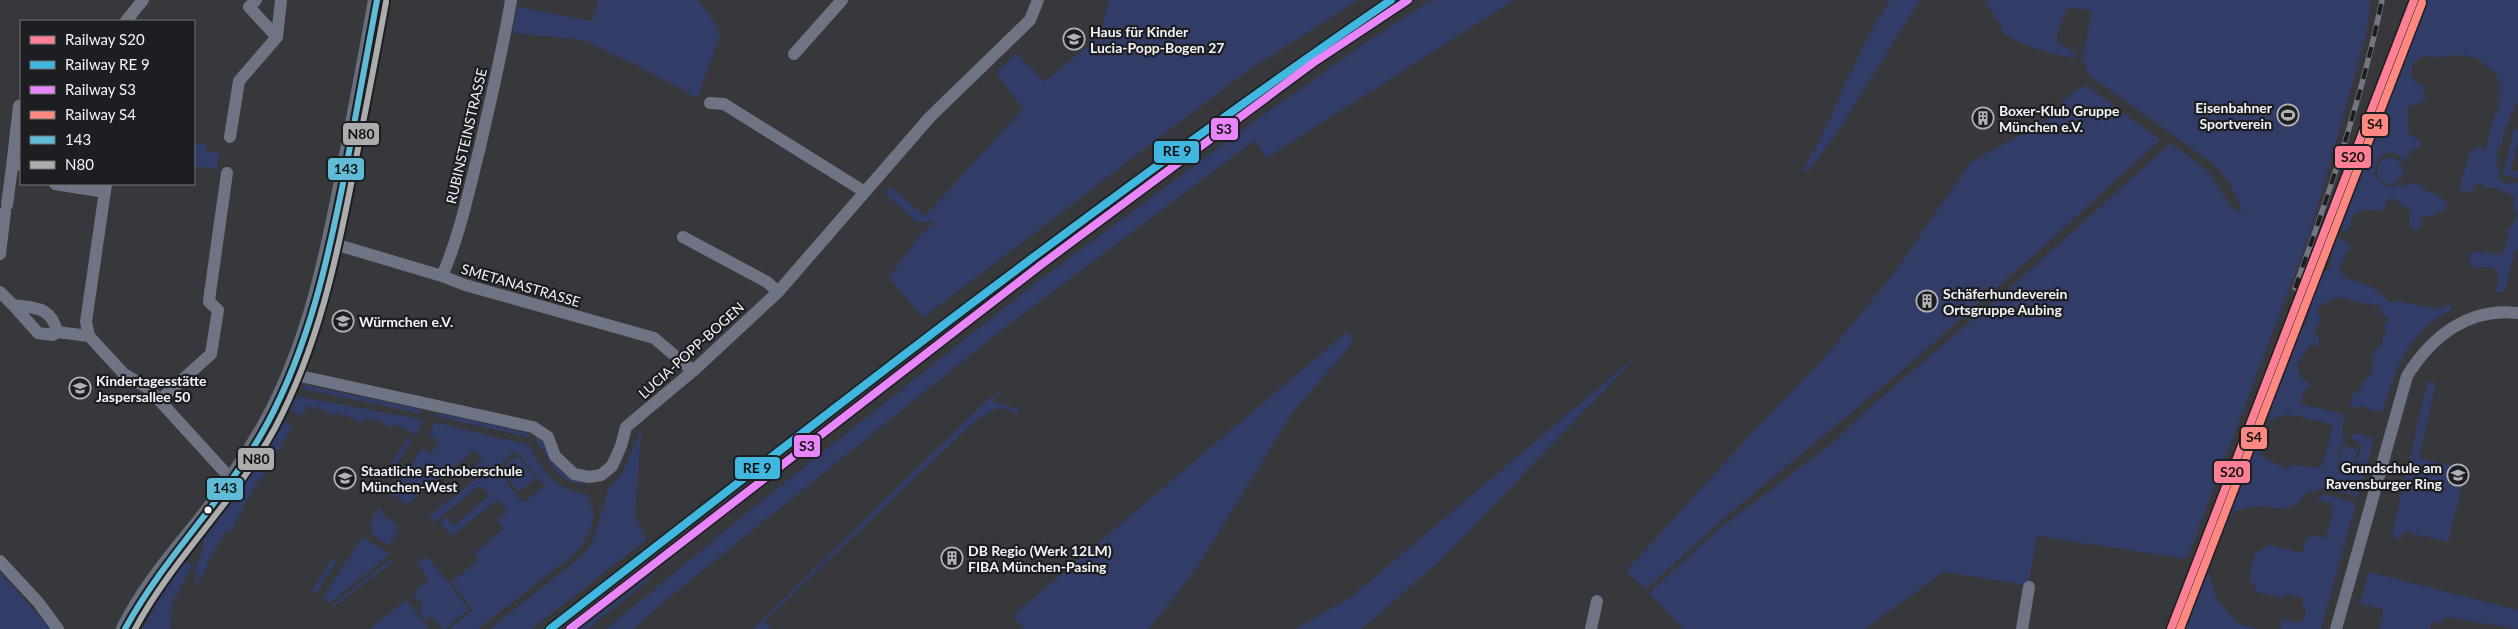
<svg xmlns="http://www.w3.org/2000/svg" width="2518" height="629" viewBox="0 0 2518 629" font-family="Lato,sans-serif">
  <rect width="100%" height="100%" fill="#36383b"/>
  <path fill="#313d67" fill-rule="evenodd" d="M 599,0 L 698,0 L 716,24 L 720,36 L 697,98 L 636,65 L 583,40 L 513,33 L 517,7 L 592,21 Z
    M 1109,0 L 1358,0 L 1243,74 L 923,318 L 889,278 L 919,236 L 935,222 L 917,222 L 885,193 L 891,187 L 925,216 L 1023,109 L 996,73 L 1017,53 L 1044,82 L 1100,36 Z
    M 1432,0 L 1514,0 L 1267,158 L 1254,141 L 998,333 L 672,595 L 633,629 L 606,629 L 753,508 L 1033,285 L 1245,128 L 1371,39 Z
    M 1890,0 L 1920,0 L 1835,136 L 1809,170 L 1802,172 C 1835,116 1854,54 1890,0 Z
    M 1985,0 L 2371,0 L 2366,36 L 2309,237 L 2187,559 L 2037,536 L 2028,585 L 1943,572 L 1865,629 L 1683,629 L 1649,593 L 1720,528 L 1834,442 L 1867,410 L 2038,263 L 2171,143 L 2210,173 L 2232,208 L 2243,212 L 2228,181 L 2212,163 L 2089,75 L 2082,59 L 2092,11 L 2069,7 C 2063,19 2056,30 2057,43 L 2076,52 L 2075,58 L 2071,58 L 2030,47 L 2003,34 C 2005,26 1989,10 1985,0 Z
    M 2424,0 L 2518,0 L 2518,104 L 2513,103 L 2515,108 L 2513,113 L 2510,114 L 2509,124 L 2505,127 L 2506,132 L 2502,136 L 2503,141 L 2496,152 L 2499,159 L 2496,165 L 2500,171 L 2498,177 L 2504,183 L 2518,183 L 2518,249 L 2515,251 L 2504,293 L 2497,292 L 2495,289 L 2499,282 L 2496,270 L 2490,267 L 2473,268 L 2468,255 L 2474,251 L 2480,253 L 2487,251 L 2492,255 L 2496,253 L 2503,255 C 2504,246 2509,240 2507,230 L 2514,224 L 2517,213 L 2513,207 L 2515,197 L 2494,188 L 2485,188 L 2482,184 L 2475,185 L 2473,191 L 2465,192 L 2459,188 C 2465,174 2465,157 2476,146 L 2485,150 C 2492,136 2489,120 2500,106 L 2498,94 L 2501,89 L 2495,71 L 2490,70 C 2484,65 2481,57 2472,58 L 2467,54 L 2460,57 C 2448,52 2438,62 2425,55 L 2413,63 L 2411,74 L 2415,82 L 2425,86 L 2422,93 L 2425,96 L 2425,101 L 2412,105 L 2407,110 C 2411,125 2401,133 2421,141 L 2420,148 L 2415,148 L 2403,161 C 2388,142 2376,158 2374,175 L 2383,185 L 2393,187 L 2399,184 L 2405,188 L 2409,183 L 2421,185 L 2423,190 L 2432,192 L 2448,203 L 2444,212 L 2440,211 L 2431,217 L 2427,215 L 2421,218 L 2420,228 L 2415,231 L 2409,225 L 2411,212 L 2393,198 L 2387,200 L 2385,209 C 2375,213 2369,207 2354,214 L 2348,231 L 2340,230 L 2339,224 L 2351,198 L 2365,154 L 2374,145 L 2380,115 L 2396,80 Z
    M 2086,85 L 2160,140 L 2042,248 L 1899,373 L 1729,514 L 1646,589 L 1626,571 L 1752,433 L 1828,354 L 1894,273 L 1971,162 L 2042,123 L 2072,93 Z
    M 2514,129 L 2518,130 L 2518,141 L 2511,170 L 2518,172 L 2518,178 L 2503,175 Z
    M 194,143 L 206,145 L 206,151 L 219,153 L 217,169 L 194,166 Z
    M2377 171a13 13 0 1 1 26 0a13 13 0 1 1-26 0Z
    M 2340,237 L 2342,241 L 2349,243 L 2350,249 L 2345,253 L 2345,258 L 2339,266 L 2344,277 L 2371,286 L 2391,303 L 2396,301 L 2439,309 L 2450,304 L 2452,310 C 2411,327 2394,371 2383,411 C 2374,411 2369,411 2363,405 L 2354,408 L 2350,405 L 2353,393 L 2359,393 L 2363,382 L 2372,373 L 2373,352 L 2382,345 L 2382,337 L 2387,334 L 2384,326 L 2388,321 L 2388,317 L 2382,315 L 2379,305 L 2372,306 L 2369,302 L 2365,304 C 2357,300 2348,301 2342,297 L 2328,301 L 2317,310 L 2321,320 L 2314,333 L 2320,338 L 2317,347 L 2310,344 L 2297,365 L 2300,377 L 2307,381 L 2310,387 L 2304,392 L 2300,404 L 2344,414 L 2342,430 L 2344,441 L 2340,447 L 2337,467 L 2353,471 L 2362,445 L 2350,437 L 2356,433 L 2374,439 L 2358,497 L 2325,488 L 2306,493 L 2297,504 L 2287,509 L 2258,506 L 2234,511 L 2226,528 L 2215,541 L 2261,427 L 2266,430 L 2261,456 L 2286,469 L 2293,465 L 2322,468 C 2322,458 2327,453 2329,444 C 2330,436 2330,431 2333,424 L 2287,414 L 2270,420 L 2266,418 L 2294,350 C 2297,335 2313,313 2310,298 L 2316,289 L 2319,275 L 2330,268 L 2333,240 Z
    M 1348,331 L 1353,343 L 1293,412 L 1196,569 L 1152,625 L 1148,629 L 1024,629 L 1014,617 L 1018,611 Z
    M 1640,353 L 1446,555 L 1374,619 L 1360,629 L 1295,629 L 1351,597 Z
    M 2428,381 L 2436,383 L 2419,458 L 2466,469 L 2448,542 L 2403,531 L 2401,539 L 2393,537 L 2393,529 Z
    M 305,385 L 420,409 L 422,414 L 304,389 Z
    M 1005,390 L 992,401 L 1021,410 L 1017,414 C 995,399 982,418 965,430 L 765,621 L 771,629 L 753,629 L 988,399 Z
    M 296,396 L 424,420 L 416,435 L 395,424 L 391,429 L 375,418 L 373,421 L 365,417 L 361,424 L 345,414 L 343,417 L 336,412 L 333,416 L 317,406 L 315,410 L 308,405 L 301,416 L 289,409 Z
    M 439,413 L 529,433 L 528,437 L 435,416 Z
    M 284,422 L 293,426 L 262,479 L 260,478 L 241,510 L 242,512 L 230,532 L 227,530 L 207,563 L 209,564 L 197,584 L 194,582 L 197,575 L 194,571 L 200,557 L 205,537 L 240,489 L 280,423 Z
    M 434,422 L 529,445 C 545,475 553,487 587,495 L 594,513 L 591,528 L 583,545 L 572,556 L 478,629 L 449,629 L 473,610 L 451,582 L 479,560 L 474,553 L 504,529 L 497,520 L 508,511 L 498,499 L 452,536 L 440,522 L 446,518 L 453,526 L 489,496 L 481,485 L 433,523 L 429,516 L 477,478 L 474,473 L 478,470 L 475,466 L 483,460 L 475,450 L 406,505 L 398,496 L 391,497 L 422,448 L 431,454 L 439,441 L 429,435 ZM 514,452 L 519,454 L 544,486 L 523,503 L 498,472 L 500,465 Z
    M 641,429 L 635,517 L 647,539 L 532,629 L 490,629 L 584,554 L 593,541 L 609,488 L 623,472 Z
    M 536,435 C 558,454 548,473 584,483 L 584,485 C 549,480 554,460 535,440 Z
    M 407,438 L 411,441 L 391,473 L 386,472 Z
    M 2344,445 L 2357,450 L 2353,467 L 2339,464 Z
    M 517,456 L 536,479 L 519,492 L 500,469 Z
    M 2324,494 L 2356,503 L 2321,629 L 2280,629 L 2282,619 L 2299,623 L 2303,620 L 2306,610 L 2302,605 L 2303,598 L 2287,594 L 2281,598 L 2257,592 L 2249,577 L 2254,554 L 2269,545 L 2303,553 L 2306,539 L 2313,535 L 2326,538 L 2333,511 L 2331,503 L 2315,499 Z
    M 381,507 L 381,513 L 397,525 L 397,533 L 390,545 L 380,541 L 371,532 C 370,523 373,511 381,507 Z
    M 362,537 L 390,554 L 330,603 L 323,598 Z
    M 2211,554 L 2209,574 L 2217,599 L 2237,623 L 2256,629 L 2183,629 Z
    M 427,556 L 469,609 L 445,629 L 442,629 L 432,617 L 426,620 L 419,611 L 423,606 L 413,593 L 429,579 L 417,564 Z
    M 333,557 L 336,562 L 316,593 L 311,592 Z
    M 391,559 L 394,561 L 334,607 L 332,605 Z
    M 186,560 L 192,566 L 172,604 L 170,629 L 143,629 L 157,601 Z
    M 0,572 L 51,629 L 0,629 Z
    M 655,572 L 650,579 L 588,629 L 579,629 Z
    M 2369,572 L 2518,610 L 2518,629 L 2446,617 L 2441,623 L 2432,622 L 2430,629 L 2379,629 L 2383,609 L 2359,604 Z
    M 407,600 L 429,629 L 369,629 Z"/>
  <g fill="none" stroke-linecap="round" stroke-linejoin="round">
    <path stroke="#6f7484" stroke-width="12" d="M 256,0 L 249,7 L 277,37
      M 126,21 L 143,0
      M 794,54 L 842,0
      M 710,103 L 724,104 L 865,192
      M 230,137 L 239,81 L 277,37 L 281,0
      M 12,167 L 19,106
      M 55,184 L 105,192
      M 106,184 L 86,322 L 89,336 L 124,374 L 148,388 L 232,480
      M 7,205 L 12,167 L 21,163
      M 683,237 L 767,282 L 778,292
      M 331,243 L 442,276 L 465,285 L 654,338 L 693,371
      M 0,254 L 5,212
      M 442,276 C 460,235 469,190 480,147 C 491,98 503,49 511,0
      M 0,292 L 13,305
      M 57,332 C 51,306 35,308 13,305 L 38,333 L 53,335 L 57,332 L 89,336
      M 291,374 L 533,427 L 548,437 L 555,456 L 574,474 L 589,477 L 601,475 L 612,466 L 621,446 L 626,427 L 693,371 L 778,292 L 930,117 L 1030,20 L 1038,0
      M 160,400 L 211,354 L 218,310 L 209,302 L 210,293 L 227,173
      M 0,561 L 38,602 L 58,629
      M 1591,629 L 1597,601
      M 2022,629 L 2029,587
      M 2336,629 L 2407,376 C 2432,336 2469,307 2518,313"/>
    <path stroke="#686e7c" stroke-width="18" d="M 125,629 C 149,581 181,548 213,506 C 233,480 251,452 267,424 C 310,345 328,259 345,171 C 356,114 367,57 377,0"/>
    <g stroke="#737680" stroke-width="5.5">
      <path id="rail" d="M 2295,288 C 2329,194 2362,98 2382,0"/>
    </g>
    <use href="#rail" stroke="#1d1e21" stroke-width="4" stroke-dasharray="11" stroke-linecap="butt"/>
    <g stroke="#1d1e21" stroke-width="10">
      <path id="bus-1" d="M 125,629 C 165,555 227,498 267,424 C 310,344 329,255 346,168 C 356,112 367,56 377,0"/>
    </g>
    <g stroke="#1d1e21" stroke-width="10">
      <path id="bus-2" d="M 135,629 C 174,557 236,500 275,428 C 318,347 337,258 354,169 C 365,113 376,57 386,2"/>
    </g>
    <use href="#bus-1" stroke="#60bcd6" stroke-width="6"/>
    <use href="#bus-2" stroke="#acacac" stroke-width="6"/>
    <g stroke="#1d1e21" stroke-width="11">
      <path id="rail-1" d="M 2171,629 L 2414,0"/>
    </g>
    <g stroke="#1d1e21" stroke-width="11">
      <path id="rail-2" d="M 550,629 C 826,414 1102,198 1391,0"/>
    </g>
    <g stroke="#1d1e21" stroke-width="11">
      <path id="rail-3" d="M 570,629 L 1042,264 L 1313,63 L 1408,0"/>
    </g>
    <g stroke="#1d1e21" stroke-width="11">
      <path id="rail-4" d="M 2180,629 L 2422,3"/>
    </g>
    <use href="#rail-1" stroke="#ff8095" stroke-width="8"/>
    <use href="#rail-2" stroke="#40b7df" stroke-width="8"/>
    <use href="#rail-3" stroke="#e885f9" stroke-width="8"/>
    <use href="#rail-4" stroke="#ff8980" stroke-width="8"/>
  </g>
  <defs>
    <g id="school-ring" transform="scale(1.125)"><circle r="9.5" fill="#1d1e21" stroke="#b1b2b6" stroke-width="1.5"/><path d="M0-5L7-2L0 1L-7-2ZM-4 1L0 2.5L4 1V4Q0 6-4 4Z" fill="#b1b2b6"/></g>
    <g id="stadium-ring" transform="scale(1.125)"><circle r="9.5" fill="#1d1e21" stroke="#b1b2b6" stroke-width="1.5"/><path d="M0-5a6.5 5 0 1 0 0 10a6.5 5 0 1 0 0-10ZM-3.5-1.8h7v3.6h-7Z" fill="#b1b2b6"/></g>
    <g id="building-ring" transform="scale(1.125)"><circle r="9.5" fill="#1d1e21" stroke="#b1b2b6" stroke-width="1.5"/><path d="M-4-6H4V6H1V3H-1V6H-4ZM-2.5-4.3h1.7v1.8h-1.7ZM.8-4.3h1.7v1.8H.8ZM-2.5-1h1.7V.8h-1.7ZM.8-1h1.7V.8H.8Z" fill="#b1b2b6"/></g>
  </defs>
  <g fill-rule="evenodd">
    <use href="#school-ring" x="1074" y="39"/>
    <use href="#stadium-ring" x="2288" y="115"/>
    <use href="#building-ring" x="1983" y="118"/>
    <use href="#building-ring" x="1927" y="301"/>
    <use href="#school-ring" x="343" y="321"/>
    <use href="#school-ring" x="80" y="388"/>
    <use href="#school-ring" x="2458" y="475"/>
    <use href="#school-ring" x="345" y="478"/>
    <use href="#building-ring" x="952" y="558"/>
  </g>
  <circle fill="#f3f4f8" stroke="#1d1e21" stroke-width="2" cx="208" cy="510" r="4.5"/>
  <g text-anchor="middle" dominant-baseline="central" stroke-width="4.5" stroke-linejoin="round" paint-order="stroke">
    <g font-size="14" font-weight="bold" fill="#f3f4f8" stroke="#1d1e21" text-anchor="start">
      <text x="1090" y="31">Haus für Kinder<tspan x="1090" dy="16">Lucia-Popp-Bogen 27</tspan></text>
      <text x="2272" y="107" text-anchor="end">Eisenbahner<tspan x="2272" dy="16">Sportverein</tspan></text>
      <text x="1999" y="110">Boxer-Klub Gruppe<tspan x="1999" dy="16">München e.V.</tspan></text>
      <text x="1943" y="293">Schäferhundeverein<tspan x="1943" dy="16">Ortsgruppe Aubing</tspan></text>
      <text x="359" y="321">Würmchen e.V.</text>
      <text x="96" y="380">Kindertagesstätte<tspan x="96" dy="16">Jaspersallee 50</tspan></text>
      <text x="2442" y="467" text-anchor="end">Grundschule am<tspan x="2442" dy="16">Ravensburger Ring</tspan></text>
      <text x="361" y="470">Staatliche Fachoberschule<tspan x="361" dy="16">München-West</tspan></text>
      <text x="968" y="550">DB Regio (Werk 12LM)<tspan x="968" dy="16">FIBA München-Pasing</tspan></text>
    </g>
    <g font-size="14" fill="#f3f4f8" stroke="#1d1e21">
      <text transform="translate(466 136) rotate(-77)">RUBINSTEINSTRASSE</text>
      <text transform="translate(521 285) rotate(16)">SMETANASTRASSE</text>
      <text transform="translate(691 350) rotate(-42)">LUCIA-POPP-BOGEN</text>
    </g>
  </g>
  <g stroke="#1d1e21" stroke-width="2">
    <rect x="2361" y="113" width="28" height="24" rx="5" fill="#ff8980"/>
    <rect x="1210" y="117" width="29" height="24" rx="5" fill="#e885f9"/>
    <rect x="342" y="122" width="38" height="24" rx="5" fill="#acacac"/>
    <rect x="1153" y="140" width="47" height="24" rx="5" fill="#40b7df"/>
    <rect x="2334" y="145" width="38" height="24" rx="5" fill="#ff8095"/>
    <rect x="327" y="157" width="38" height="24" rx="5" fill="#60bcd6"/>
    <rect x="2240" y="426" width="28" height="24" rx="5" fill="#ff8980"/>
    <rect x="793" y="434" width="28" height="24" rx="5" fill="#e885f9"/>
    <rect x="237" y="447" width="38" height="24" rx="5" fill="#acacac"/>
    <rect x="734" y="456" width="47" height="24" rx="5" fill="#40b7df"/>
    <rect x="2213" y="460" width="38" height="24" rx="5" fill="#ff8095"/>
    <rect x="206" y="477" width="38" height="24" rx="5" fill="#60bcd6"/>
  </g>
  <g font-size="14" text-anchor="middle" font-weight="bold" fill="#111">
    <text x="2375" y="129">S4</text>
    <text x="1224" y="134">S3</text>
    <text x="361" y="139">N80</text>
    <text x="1177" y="156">RE 9</text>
    <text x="2353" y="162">S20</text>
    <text x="346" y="174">143</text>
    <text x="2254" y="442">S4</text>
    <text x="807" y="451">S3</text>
    <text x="256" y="464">N80</text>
    <text x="757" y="473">RE 9</text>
    <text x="2232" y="477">S20</text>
    <text x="225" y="493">143</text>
  </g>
  <rect x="20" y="20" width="175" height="165" fill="#1d1e21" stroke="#737477"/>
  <rect x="30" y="36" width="25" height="8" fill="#ff8095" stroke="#737477"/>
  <text x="65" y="45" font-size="15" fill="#f3f4f8">Railway S20</text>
  <rect x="30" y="61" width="25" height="8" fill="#40b7df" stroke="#737477"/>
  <text x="65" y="70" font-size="15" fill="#f3f4f8">Railway RE 9</text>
  <rect x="30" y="86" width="25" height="8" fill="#e885f9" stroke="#737477"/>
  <text x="65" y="95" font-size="15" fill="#f3f4f8">Railway S3</text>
  <rect x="30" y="111" width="25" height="8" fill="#ff8980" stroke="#737477"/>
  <text x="65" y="120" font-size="15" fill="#f3f4f8">Railway S4</text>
  <rect x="30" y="136" width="25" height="8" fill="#60bcd6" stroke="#737477"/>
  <text x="65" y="145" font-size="15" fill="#f3f4f8">143</text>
  <rect x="30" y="161" width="25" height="8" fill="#acacac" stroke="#737477"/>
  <text x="65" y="170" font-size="15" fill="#f3f4f8">N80</text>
</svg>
